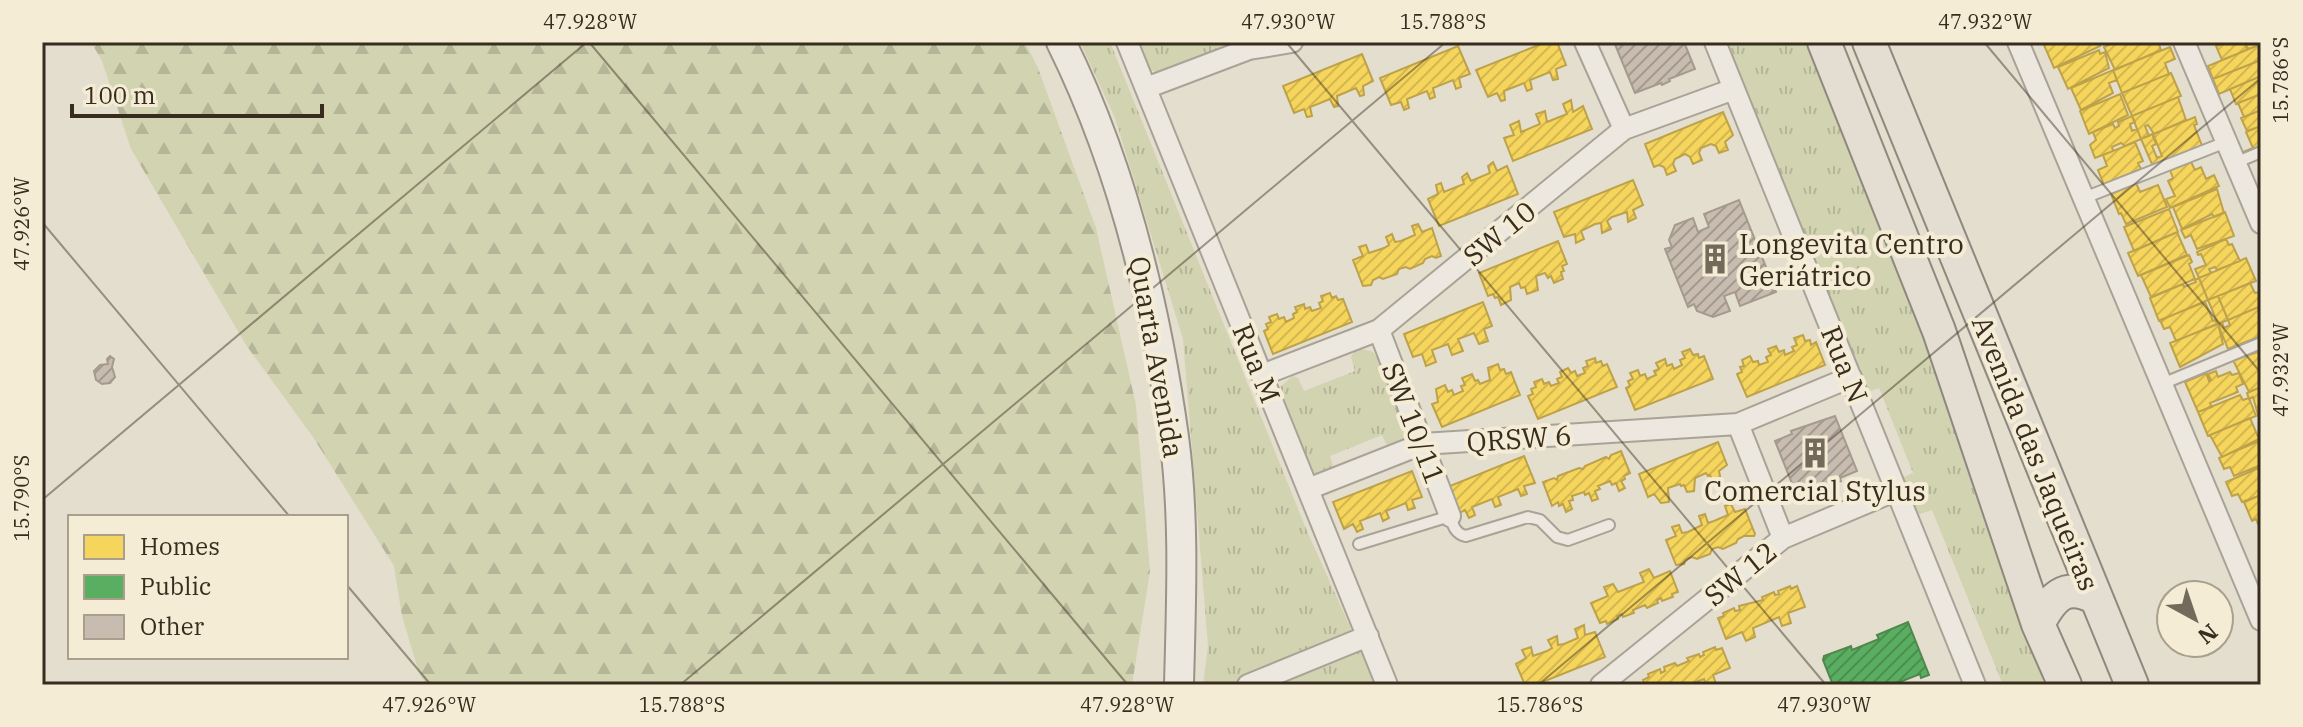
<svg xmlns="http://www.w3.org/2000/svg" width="2303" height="727" viewBox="0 0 2303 727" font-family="'IBM Plex Serif',serif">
  <defs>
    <pattern id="grass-tufts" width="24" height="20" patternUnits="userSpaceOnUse" patternTransform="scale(2)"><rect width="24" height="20" fill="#d2d3b1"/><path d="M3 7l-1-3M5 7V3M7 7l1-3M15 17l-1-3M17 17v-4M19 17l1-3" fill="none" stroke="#b5b598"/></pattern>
    <pattern id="forest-firs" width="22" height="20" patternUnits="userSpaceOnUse" patternTransform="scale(2)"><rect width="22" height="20" fill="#d2d3b1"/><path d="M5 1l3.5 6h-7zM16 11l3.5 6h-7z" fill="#b5b598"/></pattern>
    <pattern id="homes-hatch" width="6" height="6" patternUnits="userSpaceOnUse" patternTransform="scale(2)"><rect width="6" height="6" fill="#f6d55c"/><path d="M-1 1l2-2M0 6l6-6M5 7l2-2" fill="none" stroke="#d4b750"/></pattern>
    <pattern id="public-hatch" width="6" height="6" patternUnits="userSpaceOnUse" patternTransform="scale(2)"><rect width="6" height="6" fill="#5aae61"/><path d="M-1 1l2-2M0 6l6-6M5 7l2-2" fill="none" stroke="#4b8e4f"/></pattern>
    <pattern id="building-hatch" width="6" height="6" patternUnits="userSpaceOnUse" patternTransform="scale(2)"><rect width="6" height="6" fill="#c7bcaf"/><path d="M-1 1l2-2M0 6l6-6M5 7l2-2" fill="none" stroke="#a3998e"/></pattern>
  </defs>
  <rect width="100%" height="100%" fill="#e4dece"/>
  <path fill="url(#grass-tufts)" d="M 1080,42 L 1110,42 L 1307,531 L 1368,667 L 1374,685 L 1203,685 L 1208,646 L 1183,339 L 1115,118 Z
    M 1136,42 L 1240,42 L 1159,74 L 1146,67 Z
    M 1726,42 L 1806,42 L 1826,91 L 1847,122 L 1944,362 L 2027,638 L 2045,685 L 2003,685 L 1932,510 L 1917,515 L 1902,478 L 1913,473 L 1879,388 L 1867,392 Z
    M 1361,349 L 1371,351 L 1379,359 L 1407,428 L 1406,440 L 1388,448 L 1382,435 L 1330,456 L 1334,469 L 1322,477 L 1311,472 L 1279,395 L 1281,386 L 1293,376 L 1298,378 L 1304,391 L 1355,371 L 1351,357 L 1355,350 Z"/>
  <path fill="url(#forest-firs)" d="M 91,42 L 1025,42 L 1038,68 L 1096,228 L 1136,405 L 1150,571 L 1132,685 L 426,685 L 419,673 L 402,616 L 394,566 L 313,437 L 246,345 L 131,149 L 102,61 Z"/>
  <path fill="url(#homes-hatch)" stroke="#bda24a" stroke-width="2" d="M 1546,42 L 1557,42 L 1566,65 L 1556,69 L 1558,79 L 1553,80 L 1550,72 L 1530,80 L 1532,89 L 1527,91 L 1524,83 L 1504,91 L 1505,100 L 1501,101 L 1497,93 L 1488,97 L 1476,70 Z
    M 2051,42 L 2098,42 L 2100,46 L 2054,68 L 2044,45 Z
    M 2116,42 L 2158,42 L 2161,50 L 2115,70 L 2104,47 Z
    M 2227,42 L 2261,42 L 2261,44 L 2249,49 L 2246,46 L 2247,50 L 2222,60 L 2216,46 Z
    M 2261,44 L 2261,60 L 2213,79 L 2208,66 Z
    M 1458,46 L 1470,74 L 1459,78 L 1461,87 L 1456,89 L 1453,80 L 1433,88 L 1435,97 L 1430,99 L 1427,91 L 1407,99 L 1409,108 L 1404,110 L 1401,102 L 1391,105 L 1380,78 Z
    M 2170,47 L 2175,59 L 2165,63 L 2169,74 L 2122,93 L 2113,70 Z
    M 2099,50 L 2100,54 L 2105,52 L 2109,68 L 2068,89 L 2058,67 Z
    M 1362,54 L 1373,81 L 1363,86 L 1364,95 L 1360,96 L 1356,88 L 1337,96 L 1338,106 L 1334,107 L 1330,99 L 1310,107 L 1312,116 L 1307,117 L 1304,109 L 1294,113 L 1283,86 Z
    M 2261,60 L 2261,76 L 2219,94 L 2213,79 Z
    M 2113,70 L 2117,80 L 2109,83 L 2113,93 L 2081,110 L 2071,88 Z
    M 2171,73 L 2181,96 L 2132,116 L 2122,93 Z
    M 2261,76 L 2261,94 L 2236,104 L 2230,89 Z
    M 2120,94 L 2128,115 L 2089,134 L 2080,111 Z
    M 2261,94 L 2261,110 L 2244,117 L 2238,103 Z
    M 2178,97 L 2186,120 L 2154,134 L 2148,125 L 2145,126 L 2149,136 L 2141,139 L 2132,116 Z
    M 1571,100 L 1573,112 L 1583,106 L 1592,129 L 1513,161 L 1504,138 L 1514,135 L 1510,125 L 1519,121 L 1521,132 L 1540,124 L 1536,114 L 1545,111 L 1547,122 L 1567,114 L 1563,104 Z
    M 2261,110 L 2261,126 L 2247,131 L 2241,118 Z
    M 1723,112 L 1733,135 L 1725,142 L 1728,150 L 1719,153 L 1716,146 L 1711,144 L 1701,148 L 1699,153 L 1702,160 L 1693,164 L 1690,157 L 1685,154 L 1675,159 L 1673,164 L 1676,171 L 1667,175 L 1664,167 L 1659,165 L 1654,167 L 1645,144 Z
    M 2132,116 L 2135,122 L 2130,124 L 2132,131 L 2137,129 L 2141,139 L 2125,146 L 2121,143 L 2112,147 L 2113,151 L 2095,158 L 2090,145 L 2096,140 L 2093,132 L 2113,124 L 2115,128 L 2119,126 L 2118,122 Z
    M 2195,117 L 2197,124 L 2194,125 L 2204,151 L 2155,171 L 2141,139 L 2152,134 L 2156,144 L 2152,146 L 2157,158 L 2162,156 L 2153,134 Z
    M 2261,126 L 2261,152 L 2246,159 L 2243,152 L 2253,148 L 2246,132 Z
    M 2135,142 L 2143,161 L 2138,163 L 2141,169 L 2116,179 L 2119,185 L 2106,190 L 2098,170 L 2107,166 L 2103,155 Z
    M 1493,162 L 1497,171 L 1507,166 L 1518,194 L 1439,226 L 1428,199 L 1438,194 L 1436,185 L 1441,183 L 1444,192 L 1464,184 L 1462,177 L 1467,173 L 1471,181 L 1490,173 L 1488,166 Z
    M 2191,162 L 2195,170 L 2201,167 L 2206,179 L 2214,175 L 2219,186 L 2170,208 L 2166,199 L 2175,196 L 2168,181 L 2173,178 L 2170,170 Z
    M 1633,180 L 1643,205 L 1633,210 L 1636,218 L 1628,222 L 1627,212 L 1612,217 L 1607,221 L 1611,229 L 1602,233 L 1601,223 L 1595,224 L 1581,231 L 1584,239 L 1576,243 L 1575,234 L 1564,237 L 1554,212 Z
    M 2136,183 L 2140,192 L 2158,185 L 2167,207 L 2126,224 L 2121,213 L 2119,214 L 2111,194 Z
    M 2217,189 L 2224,213 L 2214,217 L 2212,214 L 2182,229 L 2173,207 Z
    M 2169,209 L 2178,232 L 2134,251 L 2124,227 Z
    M 2225,212 L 2234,236 L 2197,249 L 2191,235 L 2185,238 L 2181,230 Z
    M 1418,224 L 1422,232 L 1432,228 L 1441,256 L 1436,258 L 1432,256 L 1425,259 L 1423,263 L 1410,269 L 1406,267 L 1399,269 L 1397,274 L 1383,279 L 1379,277 L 1373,280 L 1371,285 L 1363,286 L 1353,260 L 1363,256 L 1359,247 L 1366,245 L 1369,253 L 1384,248 L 1389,245 L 1386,237 L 1392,234 L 1395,242 L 1401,241 L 1415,235 L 1412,226 Z
    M 2177,232 L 2187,255 L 2138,276 L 2128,253 Z
    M 2226,239 L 2229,245 L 2232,244 L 2240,261 L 2217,270 L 2215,267 L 2209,269 L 2211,273 L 2199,278 L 2195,269 L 2206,265 L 2201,254 L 2198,255 L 2197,252 Z
    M 1558,241 L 1567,264 L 1562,266 L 1564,271 L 1561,272 L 1563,279 L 1554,283 L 1551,276 L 1548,278 L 1545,273 L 1536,276 L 1538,290 L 1527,294 L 1525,287 L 1521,288 L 1519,283 L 1510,287 L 1511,300 L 1501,305 L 1498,297 L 1495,298 L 1493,294 L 1488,296 L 1479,273 Z
    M 2189,255 L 2192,262 L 2189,264 L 2195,279 L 2151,297 L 2141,275 Z
    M 2246,258 L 2256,281 L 2208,300 L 2199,278 Z
    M 2199,278 L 2208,300 L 2159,321 L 2150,298 L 2183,284 L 2184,287 L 2196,282 L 2195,280 Z
    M 2250,283 L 2255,293 L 2259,292 L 2261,306 L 2228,320 L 2218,296 Z
    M 1330,293 L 1332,298 L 1336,296 L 1338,300 L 1343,299 L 1352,322 L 1273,354 L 1264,331 L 1268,329 L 1266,324 L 1271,322 L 1269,317 L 1277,314 L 1279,319 L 1284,317 L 1286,322 L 1294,318 L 1293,314 L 1297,312 L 1295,307 L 1304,304 L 1305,309 L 1310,307 L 1312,311 L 1321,308 L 1319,303 L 1323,301 L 1321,296 Z
    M 2218,296 L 2228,320 L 2218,324 L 2208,300 Z
    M 1483,302 L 1492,326 L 1484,329 L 1488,341 L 1479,344 L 1474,333 L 1458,339 L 1463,351 L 1452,355 L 1448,344 L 1432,350 L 1436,362 L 1426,366 L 1422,354 L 1413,357 L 1404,334 Z
    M 2205,302 L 2213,321 L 2215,320 L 2217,324 L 2176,341 L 2170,327 L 2164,329 L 2160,320 Z
    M 2261,306 L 2261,336 L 2228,349 L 2218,324 L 2222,322 L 2224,328 L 2230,325 L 2228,320 Z
    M 2218,324 L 2223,344 L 2180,367 L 2170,343 Z
    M 1803,335 L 1805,341 L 1810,340 L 1811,345 L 1816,342 L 1825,365 L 1747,397 L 1737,374 L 1742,372 L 1740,367 L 1744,366 L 1742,360 L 1750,356 L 1753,362 L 1758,361 L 1759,365 L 1768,362 L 1766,357 L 1771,355 L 1768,349 L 1776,346 L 1779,352 L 1784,350 L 1785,355 L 1794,351 L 1792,347 L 1797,345 L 1794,338 Z
    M 1690,349 L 1693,355 L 1698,354 L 1699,358 L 1704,356 L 1713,379 L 1635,410 L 1626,388 L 1630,386 L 1628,381 L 1633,379 L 1630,373 L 1638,370 L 1640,376 L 1645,374 L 1647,379 L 1656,375 L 1654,371 L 1659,369 L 1656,363 L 1665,359 L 1667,366 L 1672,364 L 1674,369 L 1682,365 L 1680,360 L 1685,358 L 1682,352 Z
    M 2261,351 L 2261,387 L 2249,392 L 2233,360 Z
    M 1595,358 L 1596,363 L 1601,361 L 1603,366 L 1607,364 L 1617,387 L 1538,419 L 1528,396 L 1533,394 L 1531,389 L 1536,387 L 1534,382 L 1542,379 L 1544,384 L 1549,382 L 1551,386 L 1559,383 L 1557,379 L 1562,377 L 1560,372 L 1568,368 L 1571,373 L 1575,371 L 1577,376 L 1585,373 L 1583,368 L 1588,366 L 1586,361 Z
    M 1498,364 L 1500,370 L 1504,369 L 1506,374 L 1511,372 L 1520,395 L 1442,427 L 1432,404 L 1438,402 L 1436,389 L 1445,385 L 1448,392 L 1452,390 L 1454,395 L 1463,391 L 1461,386 L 1465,385 L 1462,378 L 1472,374 L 1475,381 L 1478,380 L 1480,384 L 1490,380 L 1488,368 Z
    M 2216,371 L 2218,377 L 2230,372 L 2232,375 L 2239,373 L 2243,384 L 2236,387 L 2238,392 L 2210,403 L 2212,407 L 2198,412 L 2185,382 L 2206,373 L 2209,381 L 2211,380 L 2208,374 Z
    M 2261,387 L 2261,414 L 2258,415 L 2253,397 L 2249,399 L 2247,393 Z
    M 2240,395 L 2243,400 L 2249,398 L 2256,416 L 2208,436 L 2198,412 Z
    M 2250,418 L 2259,439 L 2222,457 L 2210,435 Z
    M 2259,441 L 2261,465 L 2234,476 L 2230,467 L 2224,469 L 2219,458 Z
    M 1718,442 L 1727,465 L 1719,471 L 1721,481 L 1713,482 L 1710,475 L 1708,476 L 1706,473 L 1695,478 L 1694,491 L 1687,492 L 1684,485 L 1681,486 L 1680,484 L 1668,488 L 1669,502 L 1661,503 L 1654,494 L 1648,497 L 1639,474 Z
    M 1621,451 L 1630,473 L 1624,476 L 1625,479 L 1621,481 L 1625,488 L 1619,491 L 1616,483 L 1612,485 L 1610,481 L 1598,486 L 1600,489 L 1595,491 L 1598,499 L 1592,501 L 1589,493 L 1585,495 L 1584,492 L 1572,496 L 1573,500 L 1569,501 L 1572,509 L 1566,512 L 1563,504 L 1559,506 L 1558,502 L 1552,506 L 1543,482 L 1554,478 L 1557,480 L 1558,476 L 1579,468 L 1583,469 L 1585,466 L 1606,457 L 1609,459 L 1611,455 Z
    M 1524,456 L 1535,483 L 1524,486 L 1527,494 L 1521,496 L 1518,489 L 1498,497 L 1501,505 L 1495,507 L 1492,499 L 1472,507 L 1475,515 L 1469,518 L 1465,510 L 1456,515 L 1445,488 Z
    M 2261,467 L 2261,495 L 2242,502 L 2238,494 L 2232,496 L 2226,482 Z
    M 1412,471 L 1422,497 L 1412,500 L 1415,508 L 1408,510 L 1406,503 L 1386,511 L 1389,518 L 1383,521 L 1380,513 L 1360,521 L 1363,529 L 1357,532 L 1353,524 L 1344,529 L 1333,502 Z
    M 2261,495 L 2261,522 L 2258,524 L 2256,519 L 2252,521 L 2244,502 Z
    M 1731,504 L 1735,512 L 1745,509 L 1755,534 L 1754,536 L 1744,536 L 1738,539 L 1736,543 L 1723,549 L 1718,547 L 1712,549 L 1710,554 L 1697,559 L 1692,557 L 1685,560 L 1684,564 L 1676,565 L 1666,540 L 1676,536 L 1672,527 L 1679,525 L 1682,533 L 1688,532 L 1702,525 L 1699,516 L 1705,514 L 1708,523 L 1714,521 L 1728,515 L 1725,506 Z
    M 1649,569 L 1654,578 L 1670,571 L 1678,592 L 1672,594 L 1673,597 L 1662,601 L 1661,598 L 1657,600 L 1658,603 L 1647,608 L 1645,605 L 1633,610 L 1634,613 L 1623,617 L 1622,614 L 1617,616 L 1618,619 L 1607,624 L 1606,621 L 1600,623 L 1591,603 L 1608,596 L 1604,587 L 1613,584 L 1618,592 L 1644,582 L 1640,573 Z
    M 1790,586 L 1791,589 L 1797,586 L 1805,607 L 1788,613 L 1791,623 L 1782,626 L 1779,617 L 1753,628 L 1755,637 L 1746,641 L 1742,632 L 1726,639 L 1718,618 L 1724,616 L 1723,613 L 1734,608 L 1735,611 L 1740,610 L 1739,606 L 1763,600 L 1762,597 L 1774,592 L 1775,595 L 1779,594 L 1778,591 Z
    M 1584,625 L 1585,635 L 1595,632 L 1605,657 L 1535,685 L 1525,685 L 1516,664 L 1526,658 L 1522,650 L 1531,647 L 1533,656 L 1547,651 L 1552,648 L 1548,640 L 1557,636 L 1558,645 L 1564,644 L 1578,638 L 1575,629 Z
    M 1715,647 L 1716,650 L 1722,648 L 1730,668 L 1713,675 L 1716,684 L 1706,685 L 1704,679 L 1688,685 L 1645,685 L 1643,680 L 1649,677 L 1648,674 L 1660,669 L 1661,673 L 1665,671 L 1664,667 L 1675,663 L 1677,666 L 1689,661 L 1687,658 L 1699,654 L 1700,657 L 1704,655 L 1703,652 Z"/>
  <path fill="url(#public-hatch)" stroke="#50874d" stroke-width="2" d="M 1908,622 L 1929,675 L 1921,678 L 1920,674 L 1892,685 L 1833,685 L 1823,660 L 1824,656 L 1851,646 L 1852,650 L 1879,639 L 1877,635 Z"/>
  <path fill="url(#building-hatch)" stroke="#a49a8d" stroke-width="2" d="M 1614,42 L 1684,42 L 1695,69 L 1669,79 L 1670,81 L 1662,85 L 1661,83 L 1635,93 Z
    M 1739,200 L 1776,292 L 1740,306 L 1735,292 L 1724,296 L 1730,311 L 1713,317 L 1697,311 L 1694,304 L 1688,307 L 1665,249 L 1672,247 L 1669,240 L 1675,225 L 1693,218 L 1698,232 L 1709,227 L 1704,214 Z
    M 110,356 L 114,359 L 112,367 L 115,377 L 110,383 L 102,384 L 96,380 L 94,371 L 100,365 L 108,364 L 107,359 Z
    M 1835,416 L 1857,471 L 1840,478 L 1841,481 L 1797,496 L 1775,441 L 1792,434 L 1791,431 Z"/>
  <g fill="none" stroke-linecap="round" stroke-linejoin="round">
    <g stroke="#a9a397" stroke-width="14">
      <path id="service" d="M 2235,163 L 2261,152
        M 2084,198 L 2226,142
        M 2162,384 L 2261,343
        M 1359,544 L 1450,516 C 1453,525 1455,534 1466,536 L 1528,517 L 1540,520 L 1557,537 L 1568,540 L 1609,525"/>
    </g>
    <g stroke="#a9a397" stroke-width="24">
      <path id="minor" d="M 1127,42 L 1387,685
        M 1585,42 L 1624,129
        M 1715,42 L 1975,685
        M 2018,42 L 2261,620
        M 2184,42 L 2261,223
        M 1146,88 L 1249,49 L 1292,42
        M 1379,330 L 1450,516
        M 1262,375 L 1379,330 L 1624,129 L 1734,89
        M 1738,424 L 1783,538
        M 1308,489 L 1422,444 L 1738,424 L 1851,377
        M 1248,685 L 1368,636
        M 1601,685 L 1783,538 L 1897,490"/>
    </g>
    <g stroke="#999287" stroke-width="32">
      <path id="secondary" d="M 1061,42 C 1122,165 1155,301 1174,437 C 1185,519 1181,603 1179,685"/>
    </g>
    <g stroke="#8f887e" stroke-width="36">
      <path id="primary" d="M 1824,42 L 1939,331 L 2038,624 L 2065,685
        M 1869,42 L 2132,685
        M 2038,624 C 2052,598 2064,582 2094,597"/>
    </g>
    <use href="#service" stroke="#ece8df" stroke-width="10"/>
    <use href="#minor" stroke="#ece8df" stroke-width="20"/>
    <use href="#secondary" stroke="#ece8df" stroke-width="28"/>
    <use href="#primary" stroke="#e3ded1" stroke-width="32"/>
  </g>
  <path fill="none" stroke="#382c1f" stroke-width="2" stroke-opacity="0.45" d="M 589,42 L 1128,685M 1286,42 L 1826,685M 1984,42 L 2261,373M 42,222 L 290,517M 42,500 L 587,42M 346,584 L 431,685M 680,685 L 1446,42M 1538,685 L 2261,78"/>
  <defs>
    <g id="building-bare" transform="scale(2.4)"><path d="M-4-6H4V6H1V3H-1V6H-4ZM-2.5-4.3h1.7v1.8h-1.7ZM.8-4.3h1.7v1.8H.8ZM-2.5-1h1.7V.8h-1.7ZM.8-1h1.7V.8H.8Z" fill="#746a5c" stroke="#f4ecd5" stroke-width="2.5" paint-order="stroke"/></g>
  </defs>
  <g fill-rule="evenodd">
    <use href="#building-bare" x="1715" y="259"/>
    <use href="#building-bare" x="1815" y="453"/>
  </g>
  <g text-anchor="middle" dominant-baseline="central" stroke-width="8" stroke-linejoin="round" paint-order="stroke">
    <g font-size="28" fill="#382c1f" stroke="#f4ecd5">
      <text transform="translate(1499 233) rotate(-39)">SW 10</text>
      <text transform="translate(1157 357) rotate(80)">Quarta Avenida</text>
      <text transform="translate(1257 363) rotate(68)">Rua M</text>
      <text transform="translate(1845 364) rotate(68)">Rua N</text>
      <text transform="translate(1414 423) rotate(69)">SW 10/11</text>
      <text transform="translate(1519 438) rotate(-4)">QRSW 6</text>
      <text transform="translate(2036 453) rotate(68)">Avenida das Jaqueiras</text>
      <text transform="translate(1740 573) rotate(-39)">SW 12</text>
    </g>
    <g font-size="28" fill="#382c1f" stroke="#f4ecd5" text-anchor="start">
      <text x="1739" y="243">Longevita Centro<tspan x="1739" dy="32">Geriátrico</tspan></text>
      <text x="1815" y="490" text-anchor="middle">Comercial Stylus</text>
    </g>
  </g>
  <rect width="2303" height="727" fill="none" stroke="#f4ecd5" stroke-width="88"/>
  <rect x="68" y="515" width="280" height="144" fill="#f4ecd5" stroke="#a99f8c" stroke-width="2"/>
  <rect x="84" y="535" width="40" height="24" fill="#f6d55c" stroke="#a99f8c" stroke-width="2"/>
  <text x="140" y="555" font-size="24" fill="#382c1f">Homes</text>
  <rect x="84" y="575" width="40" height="24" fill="#5aae61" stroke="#a99f8c" stroke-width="2"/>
  <text x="140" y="595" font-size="24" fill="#382c1f">Public</text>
  <rect x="84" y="615" width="40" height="24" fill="#c7bcaf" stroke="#a99f8c" stroke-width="2"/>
  <text x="140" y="635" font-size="24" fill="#382c1f">Other</text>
  <g transform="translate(2195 619) rotate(140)"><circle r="38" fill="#f4ecd5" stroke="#a99f8c" stroke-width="2"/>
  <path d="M0-6L14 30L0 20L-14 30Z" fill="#746a5c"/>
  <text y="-12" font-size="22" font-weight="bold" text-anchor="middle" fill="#382c1f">N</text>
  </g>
  <path d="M72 104v12h250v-12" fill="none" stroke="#382c1f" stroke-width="4"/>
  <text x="84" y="104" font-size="24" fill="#382c1f" stroke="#f4ecd5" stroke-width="6" paint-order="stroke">100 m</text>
  <rect x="44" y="44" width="2215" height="639" fill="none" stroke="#382c1f" stroke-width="3"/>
  <g font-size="20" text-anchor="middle" fill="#382c1f">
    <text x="590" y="29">47.928°W</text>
    <text x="1288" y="29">47.930°W</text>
    <text x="1443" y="29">15.788°S</text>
    <text x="1985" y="29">47.932°W</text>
    <text transform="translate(2281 80) rotate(-90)" y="7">15.786°S</text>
    <text transform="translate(22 224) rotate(-90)" y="7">47.926°W</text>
    <text transform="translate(2281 370) rotate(-90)" y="7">47.932°W</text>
    <text transform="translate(22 498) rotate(-90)" y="7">15.790°S</text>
    <text x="429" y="712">47.926°W</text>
    <text x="682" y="712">15.788°S</text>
    <text x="1127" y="712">47.928°W</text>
    <text x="1540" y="712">15.786°S</text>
    <text x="1824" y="712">47.930°W</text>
  </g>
</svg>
